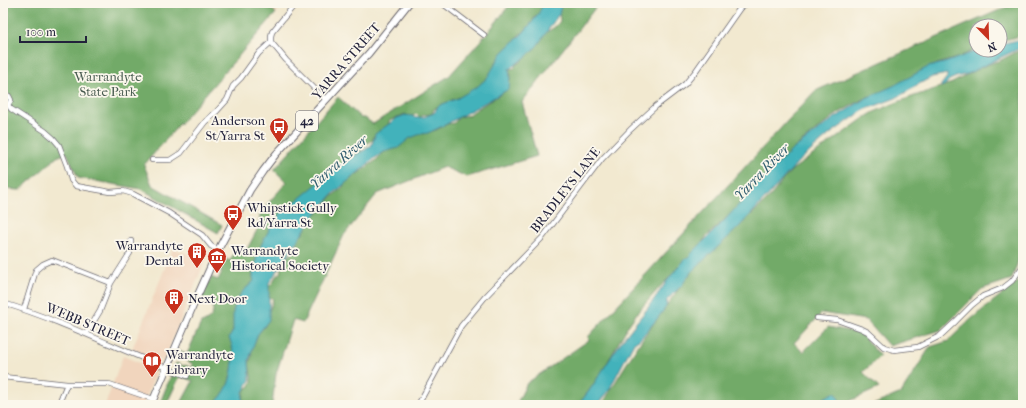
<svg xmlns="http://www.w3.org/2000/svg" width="1026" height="408" viewBox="0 0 1026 408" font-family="'IM FELL French Canon',serif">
  <rect width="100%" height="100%" fill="#fbf7ec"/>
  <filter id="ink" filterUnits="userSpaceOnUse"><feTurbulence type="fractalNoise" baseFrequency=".025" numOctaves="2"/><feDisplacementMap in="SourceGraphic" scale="8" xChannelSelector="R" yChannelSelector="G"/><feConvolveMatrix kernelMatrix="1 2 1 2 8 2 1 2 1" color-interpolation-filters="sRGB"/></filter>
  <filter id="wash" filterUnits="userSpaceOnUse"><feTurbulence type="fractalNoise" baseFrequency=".012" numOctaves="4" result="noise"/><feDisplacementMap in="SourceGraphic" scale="16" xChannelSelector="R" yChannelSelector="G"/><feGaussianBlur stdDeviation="0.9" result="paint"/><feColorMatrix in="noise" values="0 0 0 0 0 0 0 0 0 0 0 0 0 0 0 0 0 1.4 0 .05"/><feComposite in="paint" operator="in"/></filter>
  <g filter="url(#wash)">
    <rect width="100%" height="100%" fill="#f2e9d0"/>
    <path fill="#f1d5bd" d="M 264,3 L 285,3 L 276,13 Z
      M 173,248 L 205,261 L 164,360 L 161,361 L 132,349 Z
      M 123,356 L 157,370 L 143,405 L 105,405 Z"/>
    <path fill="#72aa68" stroke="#4a6652" d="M 3,3 L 264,3 L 276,13 L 144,165 L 152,185 L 222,225 L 218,233 L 141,189 L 78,178 L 67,153 L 57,157 L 20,190 L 3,189 Z
      M 511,3 L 547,3 L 538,15 L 535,17 L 531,24 L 527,28 L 524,32 L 519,35 L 515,42 L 509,47 L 496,62 L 493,72 L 489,79 L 486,79 L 480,85 L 477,93 L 454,99 L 434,109 L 432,114 L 423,115 L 420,118 L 416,114 C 413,117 408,117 405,114 L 389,121 L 389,124 L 374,136 L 373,140 C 368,143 362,146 361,152 L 353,156 L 256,271 L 254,271 C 252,275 253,277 254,281 L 241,293 L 233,331 C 227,338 234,348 234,358 C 233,366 230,381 227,388 C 224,394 218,400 213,405 L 180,405 L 193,381 L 180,376 L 166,405 L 159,405 L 176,363 L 184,366 L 185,365 L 192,368 L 193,364 L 187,361 L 187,360 L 179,357 L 179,350 L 187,354 L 201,323 C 209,321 218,312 210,304 C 208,302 204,301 201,299 L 211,277 L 218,280 L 222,272 L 215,268 L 222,257 L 230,261 L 235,251 L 244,255 L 258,228 L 261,211 L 287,182 L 274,170 L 338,97 L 361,118 L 365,118 L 373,124 L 449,76 L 489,31 Z
      M 562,3 L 599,3 L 522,102 L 537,156 L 467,177 L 444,167 L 377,194 L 344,235 L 303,323 L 293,320 L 276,374 L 272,405 L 242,405 L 244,391 L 246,388 L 249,387 L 252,382 L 251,376 L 249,363 L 252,355 L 251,350 L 252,340 L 265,326 L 268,319 L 268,312 L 270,309 L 273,299 L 268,296 L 268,287 L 273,282 L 276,276 L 280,273 C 282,256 292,257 297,245 C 298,243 298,241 298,238 L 302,235 L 310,221 L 310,217 L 312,215 L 320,211 L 325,206 L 330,198 L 342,188 L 345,183 L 375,161 L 383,153 L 415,135 L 436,130 L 447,124 L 454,123 L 459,117 L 469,115 L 477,109 L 501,94 L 505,91 L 509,84 L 511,74 L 509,73 L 508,69 L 511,69 L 512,68 L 513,69 L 515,67 L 516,64 L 521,62 L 524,54 L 541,36 L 556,26 L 560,21 L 559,12 Z
      M 1012,3 L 1023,3 L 1023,34 L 1017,37 L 1000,41 L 1000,26 L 976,26 L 976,49 L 960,57 L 937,64 L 906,82 L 863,99 L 842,111 L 833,117 L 799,144 L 781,160 L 735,210 L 706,237 L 698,248 L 660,287 L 637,313 L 628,326 L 602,372 L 579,405 L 516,405 L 527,383 L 589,340 L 588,337 L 815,91 L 1011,5 Z
      M 1023,50 L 1023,247 L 1012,279 L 982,289 L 941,330 L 889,346 L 866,320 L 822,313 L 794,343 L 803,352 L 828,327 L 860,333 L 880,356 L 863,372 L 879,388 L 841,405 L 602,405 L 622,371 L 643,338 L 693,269 L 765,202 L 773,193 L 782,181 L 792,170 L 864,118 L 874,112 L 900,101 L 952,83 L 981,67 L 1001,60 L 1018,51 Z
      M 1023,277 L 1023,405 L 873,405 L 901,393 L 930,347 L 948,341 L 970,320 Z"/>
    <path fill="#42b2bb" stroke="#326a7b" d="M 544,3 L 562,3 L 559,14 L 537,46 L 527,56 L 509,69 L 510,76 L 509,89 L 445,125 L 428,133 L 421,134 L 410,138 L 398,148 L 384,152 L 375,158 L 334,193 L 316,213 L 269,283 L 269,320 L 258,334 L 254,344 L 249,360 L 250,380 L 243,392 L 242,405 L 213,405 C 218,400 224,394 227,387 C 233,374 236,350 229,338 L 233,331 L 233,312 L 235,305 L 241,293 L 254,281 L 253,278 L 253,273 L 256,270 L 256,259 L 262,243 L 270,228 L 280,214 L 343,163 L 371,146 L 374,139 L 375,134 L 397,118 L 405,115 L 412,116 L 416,118 L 424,117 L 434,113 L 437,108 L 440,105 L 458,98 L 478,86 L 487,78 L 502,53 L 524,32 L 537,16 Z
      M 1023,39 L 1023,48 L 1018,49 L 967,74 L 956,77 L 949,80 L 945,85 L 941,87 L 941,85 L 947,77 L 947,74 L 932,77 L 917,85 L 908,91 L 896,98 L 864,110 L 830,134 L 798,162 L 764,200 L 738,228 L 691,272 L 682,285 L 667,300 L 666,307 L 657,319 L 640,339 L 633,344 L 608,392 L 598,405 L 578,405 L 589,391 L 623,339 L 647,309 L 667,281 L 679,266 L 722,223 L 755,187 L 791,151 L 833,119 L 866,98 L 893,86 L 928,67 L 947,62 L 979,50 L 1000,50 L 1000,44 Z
      M 833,393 L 836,393 L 839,400 L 839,402 L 836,405 L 823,405 L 821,401 L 824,398 Z"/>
  </g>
  <g filter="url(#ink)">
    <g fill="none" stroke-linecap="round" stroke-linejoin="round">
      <g stroke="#6b686f" stroke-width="6">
        <path id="minor" d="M 442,3 L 484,35
          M 271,42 L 286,60 L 326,100
          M 3,96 L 5,95 L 9,96 L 11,100 L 8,105 L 3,105
          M 8,105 L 11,109 L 45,131 L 53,138 L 59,145 L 67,166 L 71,180 L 76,186 L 110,192 L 123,191 L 133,194 L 169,213 L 202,235 L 211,246 L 218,250
          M 152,160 L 170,160 L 181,153 L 205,122 L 217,111 L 227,100 L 233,86 L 241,78 L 259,53 L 271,42 L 271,36 L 272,32 L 296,3
          M 3,303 C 66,322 125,353 187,376
          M 24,309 L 36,270 L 43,264 L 52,260 L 111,283
          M 817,318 L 837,320 L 862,329 L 868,332 L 884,347 L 894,350 L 918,347 L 940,336 L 956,321 L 972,305 L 983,296 L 1003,288 L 1012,281 L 1023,266
          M 86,334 L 100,311 L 111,283 L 130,253 L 131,241
          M 3,377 L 67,384 L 109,384 L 153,399
          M 57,405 L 59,403 L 67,384
          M 418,405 L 461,326 L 485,297 L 543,237 L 602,159 L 630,130 L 656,106 L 685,84 L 695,72 L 740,8 L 747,3"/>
      </g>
      <g stroke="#6b686f" stroke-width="8">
        <path id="major" d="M 151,405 L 196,299 L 218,250 L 250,190 L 263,171 L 276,154 L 326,100 L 369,53 L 409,3"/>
      </g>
      <use href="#minor" stroke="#fff" stroke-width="4.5"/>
      <use href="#major" stroke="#fff" stroke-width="6"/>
    </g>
  </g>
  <defs>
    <g id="bus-pin" transform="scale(1)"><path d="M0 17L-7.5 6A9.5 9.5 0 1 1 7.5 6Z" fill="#c8321e" stroke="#fbf7ec"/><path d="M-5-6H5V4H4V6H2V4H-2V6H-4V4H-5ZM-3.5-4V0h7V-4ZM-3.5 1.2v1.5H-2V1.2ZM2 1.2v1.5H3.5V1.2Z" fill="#fff"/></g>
    <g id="building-pin" transform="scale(1)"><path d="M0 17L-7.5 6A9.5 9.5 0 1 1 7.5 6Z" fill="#c8321e" stroke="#fbf7ec"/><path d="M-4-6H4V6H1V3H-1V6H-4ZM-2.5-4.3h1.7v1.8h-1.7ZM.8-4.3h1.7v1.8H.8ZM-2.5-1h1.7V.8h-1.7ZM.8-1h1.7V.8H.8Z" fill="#fff"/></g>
    <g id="museum-pin" transform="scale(1)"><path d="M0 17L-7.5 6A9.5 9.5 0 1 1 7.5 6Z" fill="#c8321e" stroke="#fbf7ec"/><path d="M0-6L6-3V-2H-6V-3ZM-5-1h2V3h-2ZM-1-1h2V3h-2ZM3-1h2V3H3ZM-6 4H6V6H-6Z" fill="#fff"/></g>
    <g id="library-pin" transform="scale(1)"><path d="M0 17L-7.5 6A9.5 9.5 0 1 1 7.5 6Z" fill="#c8321e" stroke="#fbf7ec"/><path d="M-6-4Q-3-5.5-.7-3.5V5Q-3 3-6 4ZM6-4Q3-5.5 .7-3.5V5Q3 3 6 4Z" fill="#fff"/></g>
  </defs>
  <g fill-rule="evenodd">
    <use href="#bus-pin" x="279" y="127"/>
    <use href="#bus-pin" x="233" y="214"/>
    <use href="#building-pin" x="197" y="252"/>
    <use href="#museum-pin" x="217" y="257"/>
    <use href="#building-pin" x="174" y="298"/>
    <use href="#library-pin" x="152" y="361"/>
  </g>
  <g text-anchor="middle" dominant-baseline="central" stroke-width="3.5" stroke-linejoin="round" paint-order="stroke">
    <rect fill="#fbf7ec" stroke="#636270" stroke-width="1" x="296" y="111" width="22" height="20" rx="3"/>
    <g font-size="12" font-weight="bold" fill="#22223b">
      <text x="307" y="121">42</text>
    </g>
    <g font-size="13" fill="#22223b" stroke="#fbf7ec">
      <text transform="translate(346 61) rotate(-49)">YARRA STREET</text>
      <text transform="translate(565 190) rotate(-52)">BRADLEYS LANE</text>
      <text transform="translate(88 324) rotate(23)">WEBB STREET</text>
    </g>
    <g font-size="13" fill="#485b50" stroke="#fbf7ec">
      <text x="108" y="76">Warrandyte<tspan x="108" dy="15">State Park</tspan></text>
    </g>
    <g font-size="13" fill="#22223b" stroke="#fbf7ec" text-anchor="start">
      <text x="265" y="120" text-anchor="end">Anderson<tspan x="265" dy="15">St/Yarra St</tspan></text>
      <text x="247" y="207">Whipstick Gully<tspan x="247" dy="15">Rd/Yarra St</tspan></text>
      <text x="183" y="245" text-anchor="end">Warrandyte<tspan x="183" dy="15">Dental</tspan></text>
      <text x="231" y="250">Warrandyte<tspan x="231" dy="15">Historical Society</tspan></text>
      <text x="188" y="298">Next Door</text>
      <text x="166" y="354">Warrandyte<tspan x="166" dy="15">Library</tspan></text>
    </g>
    <g font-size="14" font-style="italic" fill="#2f5c6e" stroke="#fbf7ec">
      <text transform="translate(339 162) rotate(-42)">Yarra River</text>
      <text transform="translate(762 172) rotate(-46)">Yarra River</text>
    </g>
  </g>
  <rect width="1026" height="408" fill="none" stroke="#fbf7ec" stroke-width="16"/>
  <g transform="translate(988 38) rotate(157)"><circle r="19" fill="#fbf7ec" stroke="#a4a2a5"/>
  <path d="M0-3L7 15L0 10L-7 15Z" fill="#c8321e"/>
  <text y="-6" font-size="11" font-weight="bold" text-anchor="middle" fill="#22223b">N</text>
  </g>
  <path d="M20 36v6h66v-6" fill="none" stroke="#22223b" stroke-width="2"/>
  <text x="26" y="36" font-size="12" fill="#22223b" stroke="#fbf7ec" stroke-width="3" paint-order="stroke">100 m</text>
</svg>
